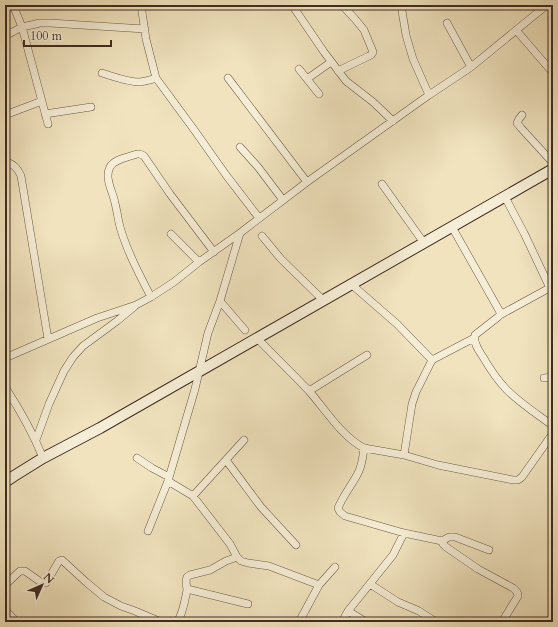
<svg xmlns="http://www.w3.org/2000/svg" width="558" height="627" viewBox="0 0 558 627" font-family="Cardo,serif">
  <rect width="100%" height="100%" fill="#f0e3be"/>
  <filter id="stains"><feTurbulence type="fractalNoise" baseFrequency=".005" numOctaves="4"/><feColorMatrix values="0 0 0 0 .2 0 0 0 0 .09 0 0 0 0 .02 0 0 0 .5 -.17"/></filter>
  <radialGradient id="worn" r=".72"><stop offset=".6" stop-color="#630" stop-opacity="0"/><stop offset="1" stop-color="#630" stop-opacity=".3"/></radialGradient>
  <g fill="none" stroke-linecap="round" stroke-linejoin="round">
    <g stroke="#6c5a48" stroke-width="8">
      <path id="street" d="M 13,5 L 22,27 L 48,124
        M 141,5 L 146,39 L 156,78 L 195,131 L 226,175 L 259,218
        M 292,5 L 324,52 L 346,81 L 373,102 L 393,121
        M 401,5 L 406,35 L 413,59 L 429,95
        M 447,23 L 471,67
        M 516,30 L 553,73
        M 5,36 L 22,27 L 40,23 L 50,23 L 145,29
        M 299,69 L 319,94
        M 338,71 L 371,55 L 373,52 L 364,30 L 355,19 L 342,5
        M 102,73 C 115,77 127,82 140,82 C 146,81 151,80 156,78
        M 228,78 L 307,182
        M 307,79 L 331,62
        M 45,114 L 91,107
        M 5,115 L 42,101
        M 522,115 L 519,119 L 517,123 L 521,128 L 553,163
        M 240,147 L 258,167 L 283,200
        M 5,161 C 14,165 17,167 21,176 L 48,339
        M 382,184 L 424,243
        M 505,197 L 524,233 L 550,288
        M 452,227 L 500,312 L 500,315 L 498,317 L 475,335 C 473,343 479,351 483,357 C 490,369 497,380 507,390 C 520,403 537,414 553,426
        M 171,234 L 199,262
        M 262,236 L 281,259 L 323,300
        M 351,284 L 397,324 L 432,360
        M 151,297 C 139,274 127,251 120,227 C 118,219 117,211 115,203 C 113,192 104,178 110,167 C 114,159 129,157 137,154 L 140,154 L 144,156 L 170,194 L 214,252
        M 220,301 L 245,330
        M 500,315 L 553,286
        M 257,338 C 274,356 292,373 309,391 C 325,409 342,437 364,448 L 404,455 L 438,465 L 513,480 L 518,480 L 522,477 L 553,433
        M 5,358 L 97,318 L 136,305 L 151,297 L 174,282 L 199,262 L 240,233 L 307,182 L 429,95 L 471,67 L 547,5
        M 544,378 L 553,377
        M 5,387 C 20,410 33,433 43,458
        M 309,391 L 367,355
        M 36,440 L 49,404 L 64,371 L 73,357 L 83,346 L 117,321 L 134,307
        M 364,448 C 363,457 362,467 357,475 C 351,486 343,496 338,508 L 340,512 L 345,516 L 404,533 L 442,541 L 449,537 L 455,537 L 489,550
        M 404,455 L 412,404 L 416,392 L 432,360 L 474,338
        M 137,458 L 152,468 L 169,477
        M 226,460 L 261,507 L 296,545
        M 168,481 L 193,496 L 230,544 L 237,557 L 241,561 L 248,563 L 269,566 L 319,585 L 335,567
        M 193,496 L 244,440
        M 148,531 L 168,481 L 195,389 L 208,333 L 220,301 L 240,233
        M 442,541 L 443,544 L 446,547 L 478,569 L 513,588 C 516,590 518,592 518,596 L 502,622
        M 370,584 L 398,602 L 419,611 L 436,622
        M 5,585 L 20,571 L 25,571 L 42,583 L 46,583 L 59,561 L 62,560 L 86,582 L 104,597 L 121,606 L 135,611 L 161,622
        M 187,589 L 248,604
        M 5,610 L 17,622
        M 348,611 L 366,622
        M 177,622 C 183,614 185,600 187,590 C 187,587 185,581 187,577 C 188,576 189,576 190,575 L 210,570 L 226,561 L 237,557
        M 299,622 L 319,585
        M 342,622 L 348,611 L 393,555 L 404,533"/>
    </g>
    <g stroke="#402c21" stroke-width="12">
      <path id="secondary" d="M 5,482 L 14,476 L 43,458 L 100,428 L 170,388 L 553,169"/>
    </g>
    <use href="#street" stroke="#f5edd5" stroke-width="7"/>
    <use href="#secondary" stroke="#f5edd5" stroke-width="10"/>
  </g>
  <rect width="558" height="627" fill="none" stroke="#f0e3be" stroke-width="20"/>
  <rect x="6" y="6" width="546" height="615" fill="none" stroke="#402c21" stroke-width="2"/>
  <rect x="10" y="10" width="538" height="607" fill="none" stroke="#402c21"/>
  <g transform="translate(42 585) rotate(45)" stroke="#f5edd5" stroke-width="3" paint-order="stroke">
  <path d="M0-3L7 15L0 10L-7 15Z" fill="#402c21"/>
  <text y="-6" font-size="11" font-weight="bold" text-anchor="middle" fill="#402c21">N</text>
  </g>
  <path d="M24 40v6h87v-6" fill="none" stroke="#402c21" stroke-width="2"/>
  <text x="30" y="40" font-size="12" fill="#402c21" stroke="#f5edd5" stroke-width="3" paint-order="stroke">100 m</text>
  <rect width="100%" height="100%" filter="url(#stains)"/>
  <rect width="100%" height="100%" fill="url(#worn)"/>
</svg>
